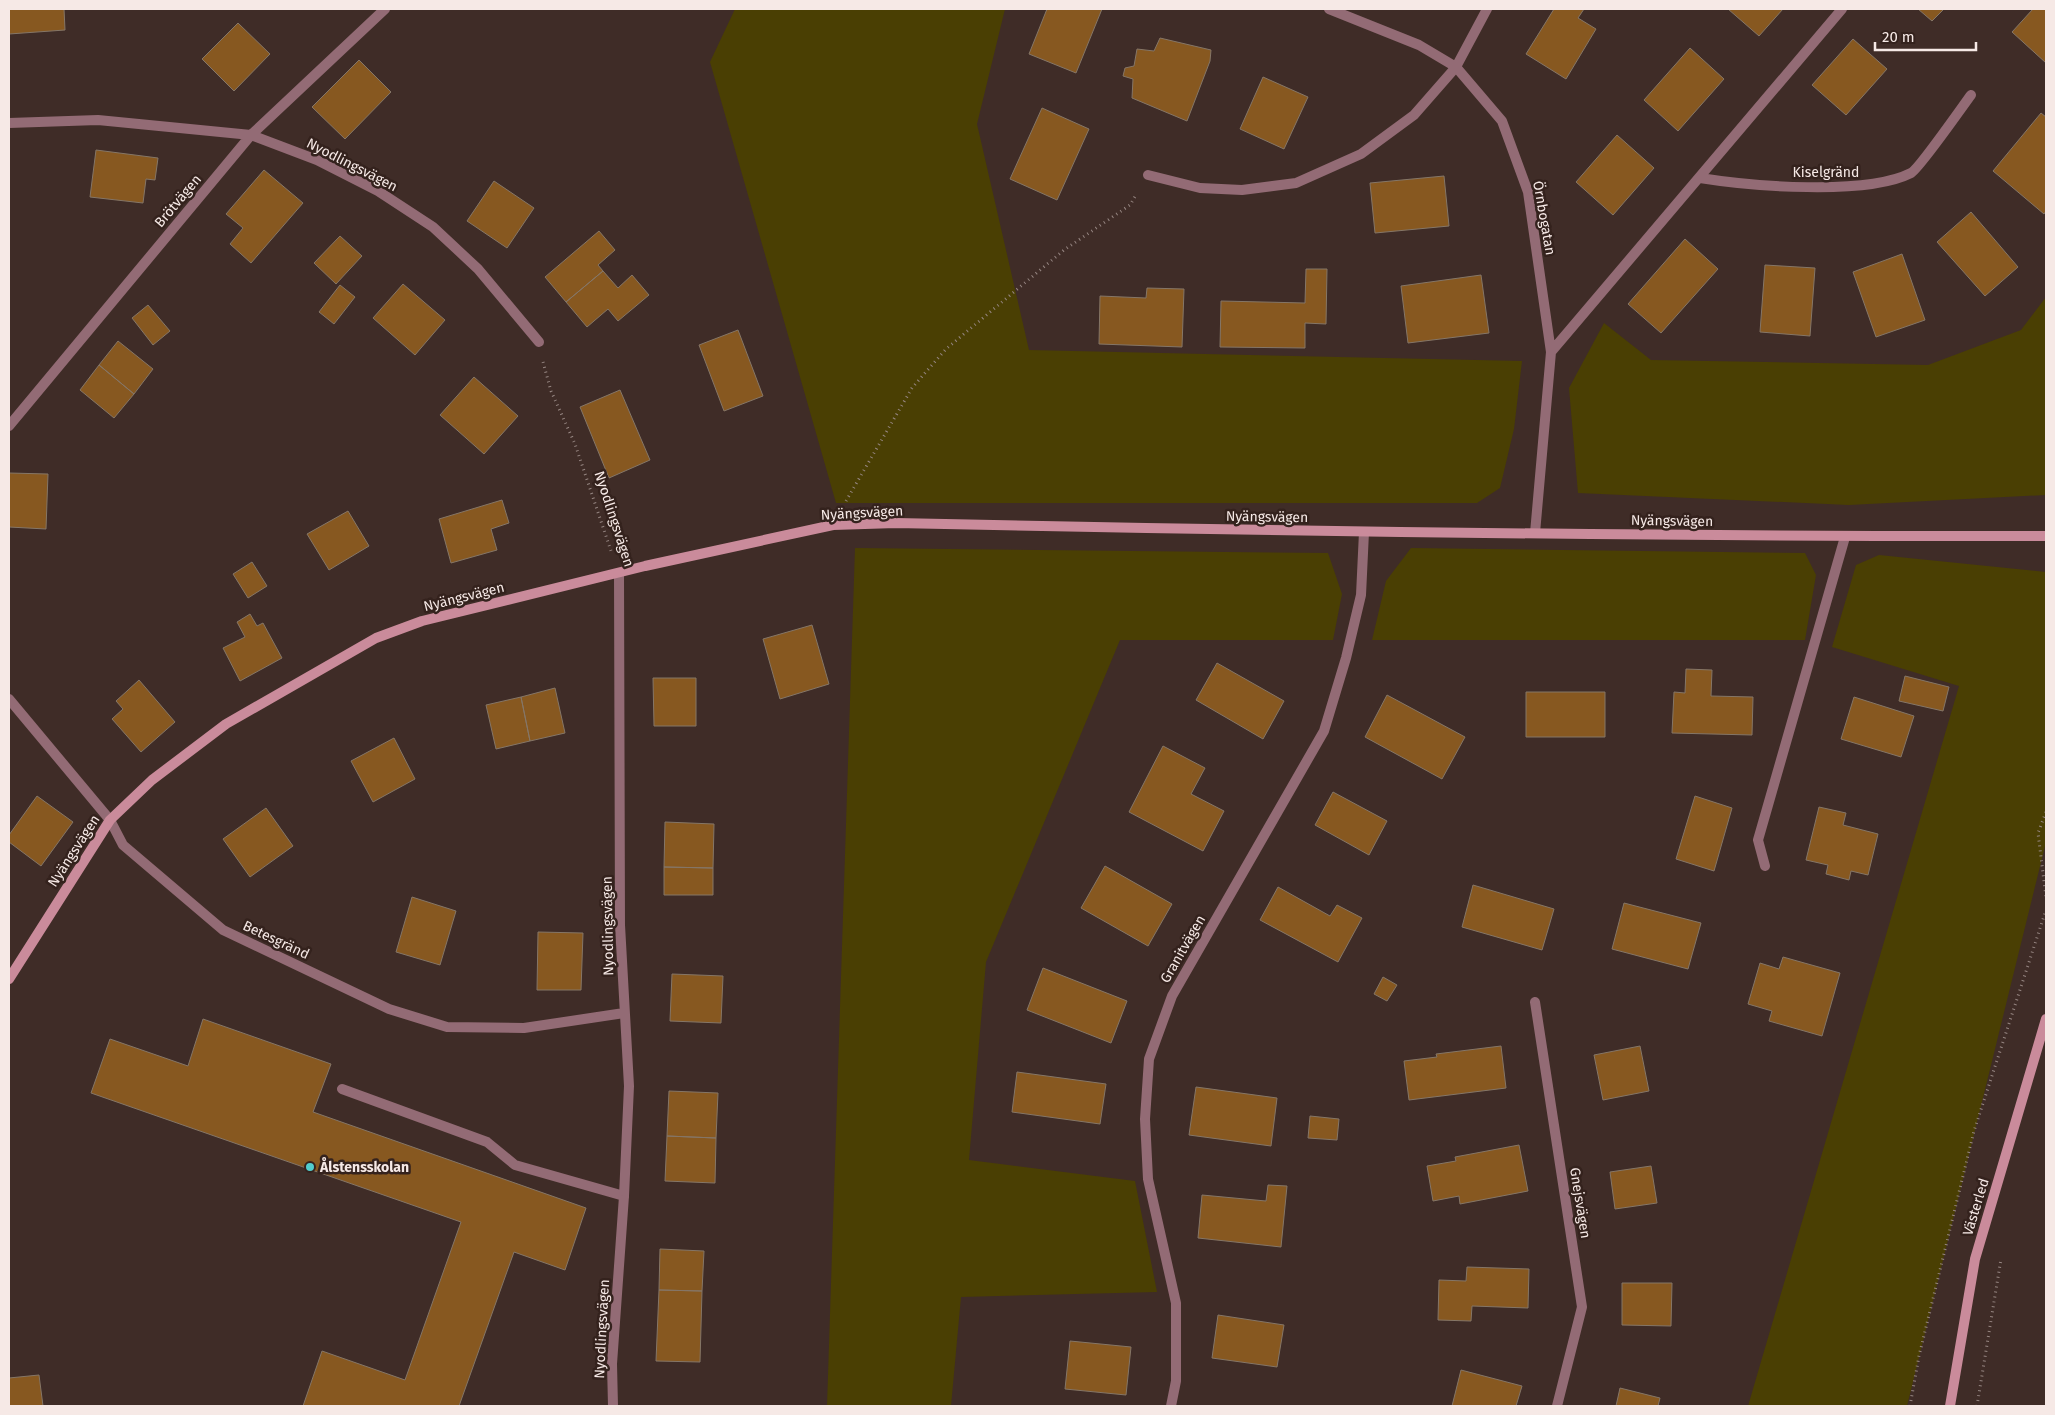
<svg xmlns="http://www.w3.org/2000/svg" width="2055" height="1415" viewBox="0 0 2055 1415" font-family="'Fira Sans',sans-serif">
  <rect width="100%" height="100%" fill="#3f2c27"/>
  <path fill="#4a3f03" d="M 735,9 L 1005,9 L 977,124 L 1029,350 L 1522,361 L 1514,429 L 1500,488 L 1477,503 L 836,503 L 710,62 Z
    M 2046,297 L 2046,495 L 1849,505 L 1578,493 L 1569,388 L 1604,323 L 1651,360 L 1928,365 L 2021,330 Z
    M 855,548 L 1328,553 L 1342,594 L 1333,640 L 1120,640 L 986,962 L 969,1160 L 1135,1181 L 1157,1292 L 961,1297 L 951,1406 L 827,1406 Z
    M 1411,548 L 1805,553 L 1816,575 L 1805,640 L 1372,640 L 1386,581 Z
    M 1879,555 L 2046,572 L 2046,842 L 1907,1406 L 1748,1406 L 1959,686 L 1832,647 L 1856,565 Z"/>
  <path fill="#875820" stroke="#857667" d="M 9,9 L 64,9 L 65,30 L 9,34 Z
    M 1047,9 L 1102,9 L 1076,73 L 1029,54 Z
    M 1554,9 L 1584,9 L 1578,18 L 1596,29 L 1566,79 L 1526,54 Z
    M 1728,9 L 1783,9 L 1759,36 Z
    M 1918,9 L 1944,9 L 1932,21 Z
    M 2033,9 L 2046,9 L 2046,63 L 2012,32 Z
    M 238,23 L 270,54 L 234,91 L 202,59 Z
    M 1160,38 L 1211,50 L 1210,61 L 1187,121 L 1132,98 L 1133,79 L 1123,76 L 1125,68 L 1134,66 L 1137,49 L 1154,51 Z
    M 1853,39 L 1887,69 L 1846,115 L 1812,85 Z
    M 1690,48 L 1724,79 L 1678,131 L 1644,100 Z
    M 359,60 L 391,92 L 345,139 L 312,107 Z
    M 1263,77 L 1308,97 L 1284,149 L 1240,129 Z
    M 1042,108 L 1089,129 L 1057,200 L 1010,179 Z
    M 2041,113 L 2046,117 L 2046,211 L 2044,214 L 1993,171 Z
    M 1617,135 L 1654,168 L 1613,215 L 1576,182 Z
    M 96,150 L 158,158 L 155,180 L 146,179 L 143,203 L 90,197 Z
    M 264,170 L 303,203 L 251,263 L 230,244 L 243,228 L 226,214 Z
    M 1444,176 L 1449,226 L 1375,233 L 1370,183 Z
    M 494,181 L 534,208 L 507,248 L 467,221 Z
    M 1971,212 L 2018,267 L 1985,296 L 1937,242 Z
    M 599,231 L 615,250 L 598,265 L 603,271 L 566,302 L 545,277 Z
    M 340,236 L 362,256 L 336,284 L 314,263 Z
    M 1685,239 L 1718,269 L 1661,333 L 1628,304 Z
    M 1902,254 L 1925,320 L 1876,337 L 1853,272 Z
    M 1765,265 L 1815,268 L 1810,336 L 1760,332 Z
    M 1306,269 L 1327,269 L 1326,324 L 1305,323 L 1305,348 L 1220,347 L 1221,301 L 1305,303 Z
    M 603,271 L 618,288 L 632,275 L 649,295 L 618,321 L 608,309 L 587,327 L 566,302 Z
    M 1481,275 L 1489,333 L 1408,343 L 1401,286 Z
    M 403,284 L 445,320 L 415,355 L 373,318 Z
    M 340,285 L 355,297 L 334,324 L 319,312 Z
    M 1147,288 L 1184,289 L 1182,347 L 1099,344 L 1100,296 L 1146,298 Z
    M 148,305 L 170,331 L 153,345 L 132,318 Z
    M 738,330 L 763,396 L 724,411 L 699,345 Z
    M 118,341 L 153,369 L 134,394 L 99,365 Z
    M 99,365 L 134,394 L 114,418 L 80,390 Z
    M 474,377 L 518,416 L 484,454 L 440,415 Z
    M 620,390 L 650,460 L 609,478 L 580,407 Z
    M 9,473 L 48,474 L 46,529 L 9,527 Z
    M 502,500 L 509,523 L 491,529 L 497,550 L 451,563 L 439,519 Z
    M 348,511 L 369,546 L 329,570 L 307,534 Z
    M 252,562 L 267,586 L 248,598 L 233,574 Z
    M 250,614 L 257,626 L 263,623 L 282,658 L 240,681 L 223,648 L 245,637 L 237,622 Z
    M 812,625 L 829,684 L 780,699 L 763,639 Z
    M 1217,663 L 1284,701 L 1263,739 L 1196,700 Z
    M 1686,669 L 1712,670 L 1711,696 L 1753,697 L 1752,735 L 1672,733 L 1674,692 L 1685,693 Z
    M 1905,676 L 1949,687 L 1943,711 L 1899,701 Z
    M 653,678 L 696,678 L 696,726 L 654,726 Z
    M 139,680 L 175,722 L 141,752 L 112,719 L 123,709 L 116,701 Z
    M 555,688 L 565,733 L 530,741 L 521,697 Z
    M 1526,692 L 1605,692 L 1605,737 L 1526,737 Z
    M 1387,695 L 1465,737 L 1442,779 L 1365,737 Z
    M 521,697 L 530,741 L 496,749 L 486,705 Z
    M 1854,697 L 1914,716 L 1901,757 L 1841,739 Z
    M 394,738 L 415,779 L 373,802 L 351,761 Z
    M 1163,746 L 1205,768 L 1191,794 L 1224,811 L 1203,851 L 1129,812 Z
    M 1333,792 L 1387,821 L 1369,855 L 1315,825 Z
    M 37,796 L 73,822 L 41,866 L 9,842 L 9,835 Z
    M 1695,796 L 1732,808 L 1714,871 L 1676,859 Z
    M 1819,807 L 1846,813 L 1843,825 L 1878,834 L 1868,875 L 1851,871 L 1849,880 L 1826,874 L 1828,865 L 1806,860 Z
    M 266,808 L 293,846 L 250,877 L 223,839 Z
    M 665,822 L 714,824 L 713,868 L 664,867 Z
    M 1105,866 L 1172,904 L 1148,946 L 1081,908 Z
    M 664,867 L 713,868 L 713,895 L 664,895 Z
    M 1473,885 L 1554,909 L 1542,950 L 1462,927 Z
    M 1278,887 L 1330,916 L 1337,905 L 1362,918 L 1338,962 L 1260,920 Z
    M 412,897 L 456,911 L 440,965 L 396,952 Z
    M 1624,903 L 1701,923 L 1688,969 L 1612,949 Z
    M 538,932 L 583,933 L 581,990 L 537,990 Z
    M 1783,957 L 1840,973 L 1822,1036 L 1769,1021 L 1772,1011 L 1748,1004 L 1760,963 L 1779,969 Z
    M 1043,968 L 1127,1001 L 1111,1043 L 1027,1010 Z
    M 672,974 L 723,976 L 721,1023 L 670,1021 Z
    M 1383,977 L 1397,985 L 1387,1001 L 1374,994 Z
    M 203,1019 L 331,1064 L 313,1112 L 586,1208 L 565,1270 L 514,1252 L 459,1406 L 303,1406 L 322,1351 L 405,1380 L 461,1222 L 91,1093 L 110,1039 L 188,1066 Z
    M 1501,1046 L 1506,1088 L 1409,1100 L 1404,1061 L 1437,1057 L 1436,1054 Z
    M 1640,1046 L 1649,1091 L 1603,1100 L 1594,1055 Z
    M 1017,1072 L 1106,1084 L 1100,1124 L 1012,1112 Z
    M 1196,1087 L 1277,1098 L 1271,1146 L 1189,1135 Z
    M 669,1091 L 718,1093 L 716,1138 L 667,1136 Z
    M 1310,1116 L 1339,1119 L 1337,1140 L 1308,1138 Z
    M 667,1136 L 716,1138 L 715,1183 L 665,1181 Z
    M 1519,1145 L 1528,1191 L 1460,1204 L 1459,1196 L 1433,1201 L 1427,1166 L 1456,1161 L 1455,1157 Z
    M 1651,1166 L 1657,1203 L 1615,1209 L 1610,1172 Z
    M 1268,1185 L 1287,1186 L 1281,1247 L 1198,1238 L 1202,1195 L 1266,1201 Z
    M 660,1249 L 704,1251 L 702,1291 L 659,1290 Z
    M 1467,1267 L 1529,1269 L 1528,1308 L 1472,1306 L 1471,1321 L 1438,1320 L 1439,1280 L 1466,1281 Z
    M 1622,1283 L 1672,1283 L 1671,1326 L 1622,1325 Z
    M 659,1290 L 702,1291 L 700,1362 L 656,1361 Z
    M 1218,1315 L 1284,1325 L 1277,1367 L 1212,1358 Z
    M 1070,1341 L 1131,1347 L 1126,1395 L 1065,1389 Z
    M 1461,1370 L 1522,1386 L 1516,1406 L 1452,1406 Z
    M 39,1375 L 43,1406 L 9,1406 L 9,1378 Z
    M 1620,1388 L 1660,1398 L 1658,1406 L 1616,1406 Z"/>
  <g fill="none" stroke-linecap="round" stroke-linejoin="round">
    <path stroke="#968682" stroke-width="3" stroke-dasharray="1 4" stroke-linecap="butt" d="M 543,362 L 551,391 L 575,444 L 611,551
      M 846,501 L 912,388 L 946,349 L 1064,250 L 1130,205 L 1136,195
      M 2046,812 L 2038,833 L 2046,897
      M 1910,1406 L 1919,1356 L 1974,1131 L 2046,910
      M 1977,1406 L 2001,1259"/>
    <path stroke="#936b75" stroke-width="10" d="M 342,1089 L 487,1142 L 515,1165 L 624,1196"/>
    <path stroke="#936b75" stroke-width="10" d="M 1329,9 L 1419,45 L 1456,67 L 1502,121 L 1528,192 L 1551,352 L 1535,533
      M 9,123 L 98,120 L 251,135 L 317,160 L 378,191 L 433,227 L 478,269 L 539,342
      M 1148,175 L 1200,188 L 1242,190 L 1296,183 L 1361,154 L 1414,115 L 1456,67 L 1487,9
      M 1700,178 C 1750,186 1866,196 1911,173 C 1919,169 1962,107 1971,95
      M 1551,352 L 1842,9
      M 9,426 L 251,135 L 385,9
      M 9,699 L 110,820 L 123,845 L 223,930 L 389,1009 L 447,1027 L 524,1028 L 624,1013
      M 1765,866 L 1758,840 L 1845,537
      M 1535,1002 L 1582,1307 L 1557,1406
      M 613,1406 L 612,1364 L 624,1196 L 629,1086 L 620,925 L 619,574
      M 1171,1406 L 1176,1381 L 1176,1303 L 1148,1179 L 1145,1119 L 1149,1059 L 1172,996 L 1324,731 L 1346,658 L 1361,595 L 1364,532"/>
    <path stroke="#ca8b9b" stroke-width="10" d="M 9,979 L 110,820 L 152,780 L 226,724 L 376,638 L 422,621 L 645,566 L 833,525 L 896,523 C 1279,531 1663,537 2046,536
      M 1950,1406 L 1975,1259 L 2046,1019"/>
  </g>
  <circle fill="#52cdcd" stroke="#34221d" stroke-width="2" cx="310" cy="1167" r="5"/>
  <g text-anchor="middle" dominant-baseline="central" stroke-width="5" stroke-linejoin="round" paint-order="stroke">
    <g font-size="14" fill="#f6e9e6" stroke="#34221d">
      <text transform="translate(352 165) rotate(27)">Nyodlingsvägen</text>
      <text x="1826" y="172">Kiselgränd</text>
      <text transform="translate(178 201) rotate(-50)">Brötvägen</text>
      <text transform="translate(1544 218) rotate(80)">Örnbogatan</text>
      <text transform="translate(862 513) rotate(-3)">Nyängsvägen</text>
      <text transform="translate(1267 517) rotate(1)">Nyängsvägen</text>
      <text transform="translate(614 519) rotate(72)">Nyodlingsvägen</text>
      <text transform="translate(1672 521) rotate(1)">Nyängsvägen</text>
      <text transform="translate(464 597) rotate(-14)">Nyängsvägen</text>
      <text transform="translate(74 851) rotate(-57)">Nyängsvägen</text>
      <text transform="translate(608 926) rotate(-91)">Nyodlingsvägen</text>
      <text transform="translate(276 940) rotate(25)">Betesgränd</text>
      <text transform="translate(1183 949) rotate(-60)">Granitvägen</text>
      <text transform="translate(1580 1203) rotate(81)">Gnejsvägen</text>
      <text transform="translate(1976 1207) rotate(-73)">Västerled</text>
      <text transform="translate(602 1329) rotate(-87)">Nyodlingsvägen</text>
    </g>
    <g font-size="14" font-weight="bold" fill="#f6e9e6" stroke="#34221d" text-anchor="start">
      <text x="320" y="1167">Ålstensskolan</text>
    </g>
  </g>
  <rect width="2055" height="1415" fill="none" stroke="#f6e9e6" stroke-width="20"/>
  <path d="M1875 42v8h101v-8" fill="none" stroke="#f6e9e6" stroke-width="2.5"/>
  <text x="1882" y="42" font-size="15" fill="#f6e9e6" stroke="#34221d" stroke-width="4" paint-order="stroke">20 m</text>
</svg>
